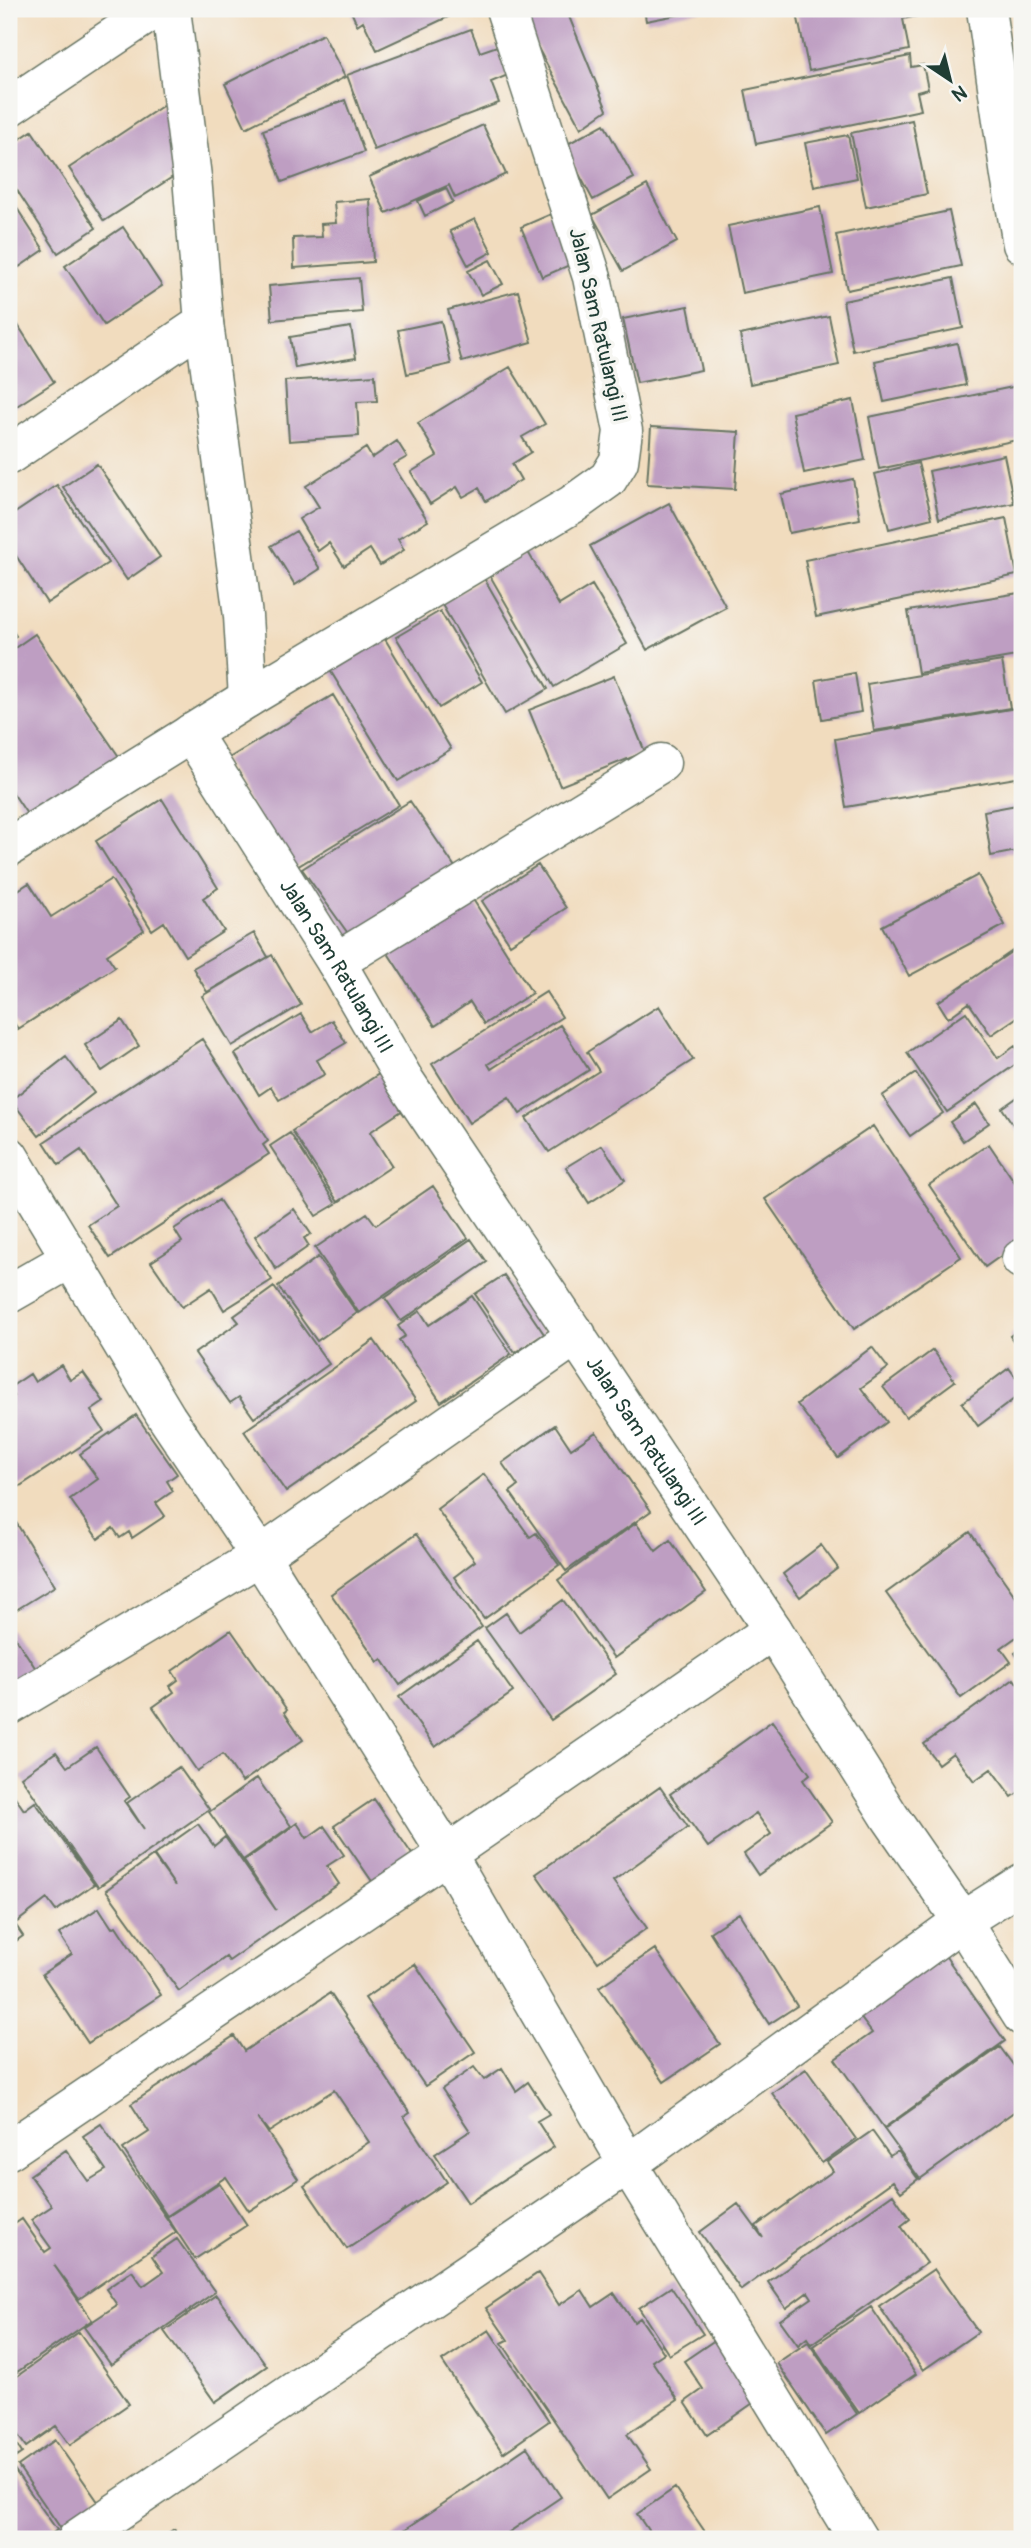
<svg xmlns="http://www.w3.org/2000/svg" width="1031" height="2548" viewBox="0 0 1031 2548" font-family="Pangolin,sans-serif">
  <rect width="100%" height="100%" fill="#f6f6f2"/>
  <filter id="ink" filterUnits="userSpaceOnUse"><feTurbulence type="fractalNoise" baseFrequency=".0143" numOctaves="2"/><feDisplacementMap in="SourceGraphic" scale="14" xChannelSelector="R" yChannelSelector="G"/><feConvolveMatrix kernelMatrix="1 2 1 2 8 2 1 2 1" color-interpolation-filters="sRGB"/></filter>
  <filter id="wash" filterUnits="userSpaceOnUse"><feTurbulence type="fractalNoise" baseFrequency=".00686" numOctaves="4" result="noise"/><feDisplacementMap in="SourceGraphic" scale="28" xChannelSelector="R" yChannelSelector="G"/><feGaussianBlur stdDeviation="1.57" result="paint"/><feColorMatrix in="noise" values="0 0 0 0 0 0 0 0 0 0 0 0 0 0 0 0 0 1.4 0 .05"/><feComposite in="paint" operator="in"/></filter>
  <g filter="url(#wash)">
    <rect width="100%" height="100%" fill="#f1dcbe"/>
    <g id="blocks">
      <path fill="#be9ec2" d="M 350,9 L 465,9 L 377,50 L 363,21 L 357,25 Z
        M 517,9 L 566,9 L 607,110 L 581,128 Z
        M 644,9 L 703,9 L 703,10 L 646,21 Z
        M 796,9 L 920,9 L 922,15 L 903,19 L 909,50 L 809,71 Z
        M 471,29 L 480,52 L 497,46 L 508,75 L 491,82 L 499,103 L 374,150 L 347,75 Z
        M 323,34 L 345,77 L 246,128 L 225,84 Z
        M 910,56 L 911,67 L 923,65 L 928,89 L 917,92 L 921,110 L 756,144 L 745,90 Z
        M 345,100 L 364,152 L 282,182 L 263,130 Z
        M 167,103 L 174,176 L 104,221 L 69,168 Z
        M 912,120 L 927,194 L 866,207 L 851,133 Z
        M 604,124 L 634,178 L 593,200 L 564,146 Z
        M 483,125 L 506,174 L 455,198 L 449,185 L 386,213 L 369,177 Z
        M 32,131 L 96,228 L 58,253 L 9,178 L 9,146 Z
        M 848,135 L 857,178 L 814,187 L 805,143 Z
        M 647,185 L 677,242 L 623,271 L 592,215 Z
        M 446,188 L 453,202 L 425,216 L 418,201 Z
        M 9,196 L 44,250 L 19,267 L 9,252 Z
        M 370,199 L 373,262 L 294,268 L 293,238 L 322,237 L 321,224 L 336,223 L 334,202 Z
        M 820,207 L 833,274 L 742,293 L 728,226 Z
        M 949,211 L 961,266 L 847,290 L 836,235 Z
        M 551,214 L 572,264 L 542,277 L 521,227 Z
        M 475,219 L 492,252 L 468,265 L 450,231 Z
        M 123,227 L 162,286 L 104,325 L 65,266 Z
        M 490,260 L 503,284 L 481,295 L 468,271 Z
        M 359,278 L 362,312 L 272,320 L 269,286 Z
        M 953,278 L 963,328 L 853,351 L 843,301 Z
        M 518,291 L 532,342 L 462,362 L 448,310 Z
        M 688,306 L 701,370 L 637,383 L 623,319 Z
        M 9,311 L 54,382 L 9,411 Z
        M 829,316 L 839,365 L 750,384 L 740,335 Z
        M 441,321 L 451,364 L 407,374 L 398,330 Z
        M 351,327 L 356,358 L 295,368 L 290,337 Z
        M 957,343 L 966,385 L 884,402 L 875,361 Z
        M 510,367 L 545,424 L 522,437 L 531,452 L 512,464 L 521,480 L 486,501 L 479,488 L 463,497 L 457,487 L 430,504 L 411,472 L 437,456 L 418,423 Z
        M 375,375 L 377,401 L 357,402 L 359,436 L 289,441 L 285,381 Z
        M 1022,385 L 1022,439 L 879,469 L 869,417 Z
        M 853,400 L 865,460 L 804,473 L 792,413 Z
        M 651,427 L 739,432 L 735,489 L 647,484 Z
        M 397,441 L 407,457 L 393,465 L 428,521 L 398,539 L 404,550 L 380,565 L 370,549 L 344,566 L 329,543 L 318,551 L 299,519 L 319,507 L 306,486 L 366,448 L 372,458 Z
        M 1004,455 L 1014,503 L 939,519 L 929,471 Z
        M 918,463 L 932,518 L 889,529 L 875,474 Z
        M 97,464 L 160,557 L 127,580 L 63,487 Z
        M 853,479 L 860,519 L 789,533 L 781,494 Z
        M 57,485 L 108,563 L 47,603 L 9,545 L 9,517 Z
        M 669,503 L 726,607 L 647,650 L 590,546 Z
        M 1006,518 L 1017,575 L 816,617 L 805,560 Z
        M 296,531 L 320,569 L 295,585 L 271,546 Z
        M 528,552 L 559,605 L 592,585 L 627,644 L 554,687 L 489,574 Z
        M 484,578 L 548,689 L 505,714 L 441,603 Z
        M 1019,593 L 1022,615 L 1022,655 L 918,673 L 908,611 Z
        M 440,611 L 482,682 L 439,708 L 396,637 Z
        M 9,625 L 16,636 L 9,640 Z
        M 35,634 L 122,761 L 33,823 L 9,787 L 9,652 Z
        M 382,634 L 451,749 L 398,781 L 328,667 Z
        M 1002,661 L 1010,708 L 874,731 L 867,684 Z
        M 855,673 L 861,712 L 822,719 L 816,680 Z
        M 614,676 L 645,752 L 560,786 L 529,710 Z
        M 333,695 L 399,805 L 290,871 L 224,761 Z
        M 1022,707 L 1022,777 L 846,807 L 835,739 Z
        M 162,799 L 218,888 L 203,898 L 224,931 L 185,956 L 164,922 L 152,930 L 96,841 Z
        M 410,801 L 457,870 L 352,939 L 302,869 Z
        M 1022,804 L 1022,850 L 991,856 L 984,811 Z
        M 538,865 L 566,908 L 510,944 L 482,901 Z
        M 978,875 L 1005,925 L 909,976 L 882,926 Z
        M 111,879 L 144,930 L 107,955 L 115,967 L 18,1029 L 9,1015 L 9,896 L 29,883 L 51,917 Z
        M 469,893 L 532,993 L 484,1024 L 470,1002 L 435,1026 L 384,947 Z
        M 254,933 L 268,957 L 207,992 L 193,968 Z
        M 1017,948 L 1022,955 L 1022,1014 L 991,1035 L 969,1003 L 948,1018 L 938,1002 Z
        M 272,955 L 301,1005 L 232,1046 L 202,996 Z
        M 546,992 L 562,1017 L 488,1064 L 491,1069 L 560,1025 L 589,1070 L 520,1114 L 509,1097 L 469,1123 L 432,1064 Z
        M 659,1006 L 693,1060 L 549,1152 L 526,1118 L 599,1071 L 587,1052 Z
        M 966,1012 L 998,1058 L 1015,1046 L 1022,1055 L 1022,1060 L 947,1112 L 907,1053 Z
        M 301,1014 L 312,1032 L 332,1020 L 346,1043 L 317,1060 L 325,1074 L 279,1100 L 271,1087 L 259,1095 L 235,1054 Z
        M 122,1020 L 139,1046 L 102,1071 L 85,1045 Z
        M 202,1039 L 268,1141 L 263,1145 L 269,1154 L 110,1258 L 88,1225 L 117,1206 L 81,1150 L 59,1165 L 44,1142 Z
        M 66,1057 L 94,1093 L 39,1136 L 11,1100 Z
        M 385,1070 L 409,1106 L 370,1132 L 392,1166 L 338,1202 L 292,1131 Z
        M 916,1073 L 943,1113 L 910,1136 L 882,1096 Z
        M 1022,1094 L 1022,1138 L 1002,1108 Z
        M 976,1104 L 989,1123 L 963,1141 L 950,1122 Z
        M 873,1126 L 961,1257 L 854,1329 L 765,1199 Z
        M 290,1133 L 336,1204 L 316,1216 L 270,1146 Z
        M 989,1144 L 1022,1193 L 1022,1241 L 985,1267 L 929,1185 Z
        M 602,1145 L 625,1180 L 589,1203 L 566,1167 Z
        M 433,1186 L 468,1238 L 359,1313 L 315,1248 L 367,1213 L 376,1225 Z
        M 219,1200 L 272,1280 L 224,1310 L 211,1288 L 182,1307 L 151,1262 L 182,1242 L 174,1229 Z
        M 294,1209 L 311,1234 L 304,1238 L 309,1246 L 276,1269 L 255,1236 Z
        M 471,1239 L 487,1262 L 401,1321 L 385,1298 Z
        M 318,1257 L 357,1313 L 317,1341 L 278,1286 Z
        M 504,1275 L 544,1334 L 515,1353 L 475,1294 Z
        M 274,1287 L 329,1364 L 254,1418 L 239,1397 L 230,1403 L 195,1353 L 239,1322 L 234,1316 Z
        M 472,1296 L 511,1354 L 441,1402 L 399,1340 L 405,1336 L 398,1326 L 420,1311 L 429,1325 Z
        M 1022,1327 L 1022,1354 L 1010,1336 Z
        M 374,1340 L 416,1401 L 286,1492 L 244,1431 Z
        M 872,1347 L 888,1368 L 861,1388 L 887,1422 L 838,1458 L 797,1404 Z
        M 933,1350 L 955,1381 L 906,1417 L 883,1387 Z
        M 61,1365 L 70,1380 L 83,1372 L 104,1402 L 91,1411 L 104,1431 L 17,1488 L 9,1475 L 9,1399 L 14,1396 L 9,1388 L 30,1374 L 35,1382 Z
        M 1009,1368 L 1022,1386 L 1022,1393 L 978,1426 L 962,1403 Z
        M 136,1415 L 177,1474 L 167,1481 L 173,1491 L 156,1503 L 165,1516 L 132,1538 L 129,1532 L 120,1538 L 113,1528 L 98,1539 L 70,1499 L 98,1479 L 80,1454 Z
        M 555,1425 L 571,1449 L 596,1432 L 651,1511 L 566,1571 L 510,1492 L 518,1486 L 502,1463 Z
        M 484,1474 L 530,1537 L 536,1533 L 559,1565 L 484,1619 L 454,1577 L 475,1561 L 437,1509 Z
        M 9,1511 L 55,1586 L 16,1610 L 9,1599 Z
        M 636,1523 L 656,1551 L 670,1540 L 706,1592 L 614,1658 L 558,1580 Z
        M 970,1532 L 1022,1606 L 1022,1633 L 1001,1648 L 1011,1662 L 961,1698 L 886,1593 Z
        M 416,1534 L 482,1627 L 400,1685 L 382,1659 L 378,1662 L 331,1594 Z
        M 821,1545 L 838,1568 L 800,1597 L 783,1574 Z
        M 563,1600 L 616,1674 L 551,1720 L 485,1628 L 506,1613 L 519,1632 Z
        M 9,1628 L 36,1669 L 9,1686 Z
        M 231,1630 L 287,1710 L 284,1712 L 303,1740 L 242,1782 L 223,1754 L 197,1771 L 153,1707 L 174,1692 L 170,1686 L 178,1680 L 172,1671 Z
        M 477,1641 L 513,1692 L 435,1747 L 399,1697 Z
        M 1022,1648 L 1022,1664 L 1015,1653 Z
        M 1014,1679 L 1022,1690 L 1022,1790 L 1012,1797 L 991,1769 L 974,1781 L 953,1753 L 938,1764 L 924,1744 Z
        M 772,1721 L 810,1774 L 803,1780 L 832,1822 L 758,1875 L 744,1854 L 771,1834 L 756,1813 L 708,1847 L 670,1794 Z
        M 96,1747 L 130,1797 L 124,1801 L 144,1829 L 127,1803 L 179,1767 L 209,1809 L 98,1887 L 21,1777 L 56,1752 L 67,1767 Z
        M 257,1778 L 291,1826 L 243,1860 L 209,1812 Z
        M 660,1787 L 688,1827 L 613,1881 L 647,1928 L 598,1962 L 536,1874 Z
        M 9,1788 L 24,1810 L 35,1802 L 94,1884 L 56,1911 L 47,1899 L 17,1922 L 9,1910 Z
        M 374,1799 L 418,1863 L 378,1890 L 334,1826 Z
        M 297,1823 L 307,1838 L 324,1826 L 344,1855 L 327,1866 L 339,1884 L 229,1961 L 226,1957 L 179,1991 L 106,1890 L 153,1856 L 175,1886 L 154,1855 L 198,1824 L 214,1846 L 225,1837 L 276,1910 L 244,1861 Z
        M 99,1908 L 112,1928 L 116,1926 L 161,1995 L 88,2043 L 42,1974 L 72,1954 L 59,1934 Z
        M 739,1913 L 797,2006 L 769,2024 L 710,1932 Z
        M 9,1915 L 23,1936 L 9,1946 Z
        M 937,1944 L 1005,2041 L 884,2128 L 835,2059 L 872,2033 L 851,2005 Z
        M 655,1949 L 720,2044 L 664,2082 L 599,1987 Z
        M 415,1964 L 475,2052 L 425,2086 L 365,1998 Z
        M 330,1993 L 410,2113 L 404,2117 L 447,2182 L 347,2249 L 304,2186 L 369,2142 L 334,2090 L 269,2132 L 258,2118 L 298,2179 L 249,2211 L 226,2177 L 167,2216 L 123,2149 L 149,2132 L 131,2104 L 234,2036 L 244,2051 Z
        M 1000,2047 L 1022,2077 L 1022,2106 L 920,2179 L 884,2129 Z
        M 474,2067 L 484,2080 L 502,2068 L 516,2091 L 528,2082 L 549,2114 L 537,2121 L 554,2147 L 468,2203 L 435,2154 L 470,2131 L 442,2089 Z
        M 806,2069 L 856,2139 L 822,2163 L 772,2093 Z
        M 101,2124 L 176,2232 L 79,2299 L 54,2265 L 92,2320 L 17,2372 L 9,2361 L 9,2228 L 22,2219 L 45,2252 L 51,2248 L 31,2220 L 52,2206 L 30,2175 L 66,2150 L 88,2181 L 106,2170 L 83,2136 Z
        M 872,2131 L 890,2156 L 898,2151 L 918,2179 L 901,2192 L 893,2181 L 741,2290 L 700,2232 L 738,2204 L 763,2238 L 756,2226 L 833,2171 L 827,2162 Z
        M 219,2183 L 247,2225 L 195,2259 L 167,2217 Z
        M 893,2194 L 910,2219 L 901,2226 L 927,2263 L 811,2344 L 807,2338 L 798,2345 L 780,2320 L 812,2298 L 808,2292 L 786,2308 L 768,2282 Z
        M 177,2239 L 215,2292 L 111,2365 L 84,2327 L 117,2305 L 106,2289 L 132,2271 L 143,2286 L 163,2272 L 152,2256 Z
        M 934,2269 L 978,2332 L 923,2370 L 879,2306 Z
        M 538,2273 L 559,2305 L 582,2290 L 593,2307 L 614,2293 L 634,2322 L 640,2318 L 664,2353 L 652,2361 L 678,2400 L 627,2434 L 651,2469 L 607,2499 L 502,2343 L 508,2340 L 486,2308 Z
        M 671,2287 L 703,2334 L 669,2355 L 639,2308 Z
        M 216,2295 L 267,2366 L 215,2402 L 164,2331 Z
        M 871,2307 L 916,2374 L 859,2413 L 813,2346 Z
        M 489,2330 L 549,2421 L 503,2453 L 442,2361 Z
        M 79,2332 L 129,2404 L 70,2445 L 56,2426 L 26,2447 L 9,2422 L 9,2382 Z
        M 715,2340 L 756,2401 L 707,2435 L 685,2402 L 703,2389 L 684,2361 Z
        M 808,2342 L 857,2414 L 826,2435 L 777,2363 Z
        M 9,2433 L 22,2453 L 9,2462 L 57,2530 L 44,2539 L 9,2539 Z
        M 55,2440 L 101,2506 L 64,2533 L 18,2466 Z
        M 527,2447 L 561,2497 L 499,2539 L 391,2539 Z
        M 675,2488 L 710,2539 L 654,2539 L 637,2514 Z
        M 174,2529 L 181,2539 L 159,2539 Z"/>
    </g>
  </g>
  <g filter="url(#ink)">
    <use href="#blocks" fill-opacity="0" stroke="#687564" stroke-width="2"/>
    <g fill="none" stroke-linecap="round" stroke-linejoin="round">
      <g stroke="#687564" stroke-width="41">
        <g id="minor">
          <path d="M 171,9 L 192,177 L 204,323 L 243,616 L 248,698"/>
          <path d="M 986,9 L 1010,176 L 1022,244"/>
          <path d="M 9,107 L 155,9"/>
          <path d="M 9,455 L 204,323"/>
          <path id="s1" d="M 191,733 L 336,962 L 405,1081 L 773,1630 L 890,1817 L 962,1921 L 1022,2016"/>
          <path d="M 9,847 L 248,698 L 573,504 L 608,479 L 619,461 L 623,431 L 592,277 L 505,9"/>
          <path d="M 336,962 L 661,763"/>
          <path d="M 9,1156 L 167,1418 L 260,1556 L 447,1854 L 628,2164 L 858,2539"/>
          <path d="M 1021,1259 L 1022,1259"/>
          <path d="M 9,1294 L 70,1259"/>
          <path d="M 9,1706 L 260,1556 L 577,1335"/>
          <path d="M 9,2150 L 447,1854 L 773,1630"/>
          <path d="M 77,2539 L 628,2164 L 962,1921 L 1022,1883"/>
        </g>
      </g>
      <use href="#minor" stroke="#fff" stroke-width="38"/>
    </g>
  </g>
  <g text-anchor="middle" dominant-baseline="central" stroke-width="7" stroke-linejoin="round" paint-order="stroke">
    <g font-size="21" fill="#1f3d34" stroke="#f6f6f2">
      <text transform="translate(598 325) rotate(77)">Jalan Sam Ratulangi III</text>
      <text stroke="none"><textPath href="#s1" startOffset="275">Jalan Sam Ratulangi III</textPath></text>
      <text stroke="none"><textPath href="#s1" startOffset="842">Jalan Sam Ratulangi III</textPath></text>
    </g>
  </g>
  <rect width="1031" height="2548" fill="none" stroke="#f6f6f2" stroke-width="35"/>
  <g transform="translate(950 80) rotate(145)" stroke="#f6f6f2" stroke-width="5" paint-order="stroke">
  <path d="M0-5L12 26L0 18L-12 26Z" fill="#1f3d34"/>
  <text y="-10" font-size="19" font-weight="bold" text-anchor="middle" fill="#1f3d34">N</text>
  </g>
</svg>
